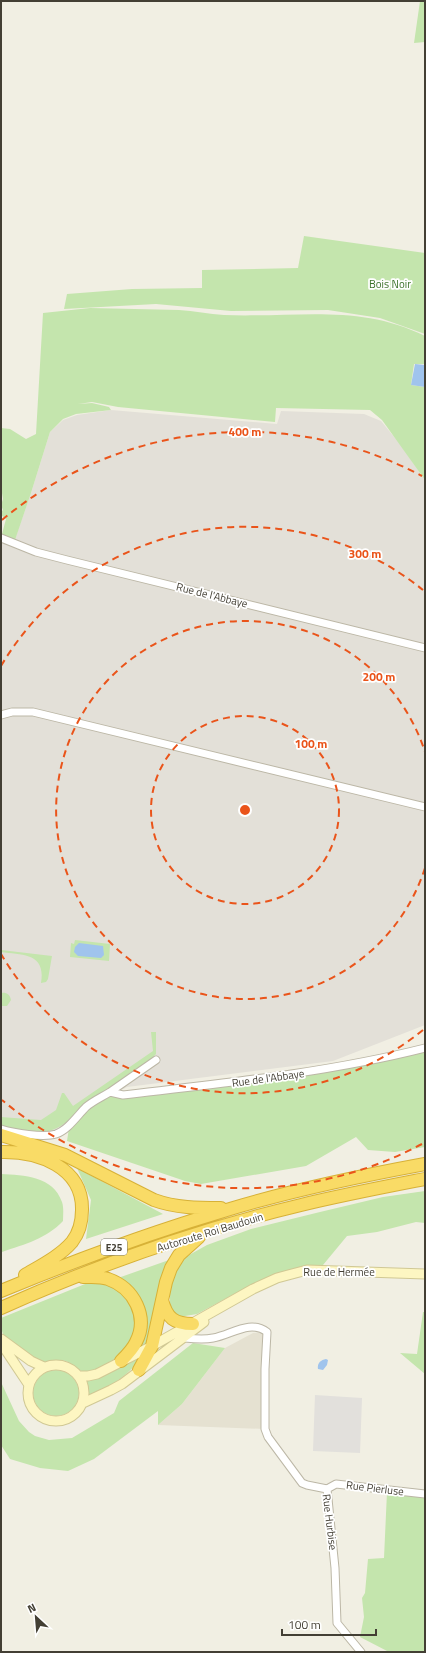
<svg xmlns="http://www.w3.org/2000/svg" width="426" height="1653" viewBox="0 0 426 1653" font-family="'Titillium Web',sans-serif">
  <rect width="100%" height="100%" fill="#f1efe3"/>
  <path fill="#e5e1d1" d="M 267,1332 L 265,1429 L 158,1425 L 182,1404 L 225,1348 L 253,1333 Z"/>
  <path fill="#e3e0d8" d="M 111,410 L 277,424 L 281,411 L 364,414 L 381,421 L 400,444 L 425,480 L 425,1025 L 333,1061 L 127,1087 L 88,1108 L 62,1135 L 1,1122 L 1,533 L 15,539 L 31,493 L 50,432 L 63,420 L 77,415 Z"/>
  <path fill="#c4e5ad" d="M 420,1 L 425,1 L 425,42 L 414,43 Z
    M 304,236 L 425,253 L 425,334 L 380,318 L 328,310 L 231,311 L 156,304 L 64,309 L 67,294 L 132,289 L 202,288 L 202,270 L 298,268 Z
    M 90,308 C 120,309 149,309 179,310 C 194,311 209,314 224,315 C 293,318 360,303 425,336 L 425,364 L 414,364 L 411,385 L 425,387 L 425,480 L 382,420 L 370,410 L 276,408 L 275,422 L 118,407 L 92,402 L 78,404 L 92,403 L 109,407 L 111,410 L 76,414 L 63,419 L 50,432 L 31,493 L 15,540 L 2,534 L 6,519 L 1,515 L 1,512 L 3,510 L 1,505 L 3,499 L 1,487 L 1,428 L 10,429 L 26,439 L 36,434 L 43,313 Z
    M 75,940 L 110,944 L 109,961 L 70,957 L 71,943 L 74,944 Z
    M 1,950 L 52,956 L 48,979 L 46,982 L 41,983 C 46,953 23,955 1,952 Z
    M 1,993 C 6,992 10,994 11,1000 L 7,1006 L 1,1006 Z
    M 151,1032 L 156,1032 L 156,1054 L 154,1056 C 134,1075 108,1088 86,1104 C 73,1113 68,1125 52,1130 C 37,1135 15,1131 1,1125 L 1,1117 L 41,1120 L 56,1110 L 62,1093 L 64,1093 L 73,1106 L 153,1051 Z
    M 425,1048 L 425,1147 L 395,1152 L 368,1150 L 356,1137 L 306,1166 L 201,1184 L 185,1181 L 67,1141 L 69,1128 L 88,1108 L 115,1093 L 232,1083 Z
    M 77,1168 L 163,1214 L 86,1239 L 91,1200 Z
    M 1,1174 C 24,1175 53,1176 62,1202 C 64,1208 63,1215 63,1221 C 46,1239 25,1244 2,1252 Z
    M 425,1191 L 425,1223 L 416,1222 L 377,1232 L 347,1236 L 323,1265 L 282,1273 L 236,1293 L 197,1314 L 179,1317 L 170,1308 L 170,1283 L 182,1259 L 207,1245 L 251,1229 L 320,1212 L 383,1197 Z
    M 169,1260 L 150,1344 L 136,1351 L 144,1334 L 118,1278 Z
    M 90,1282 L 117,1285 L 135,1307 L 135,1337 C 124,1352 111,1369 90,1372 C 80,1374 75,1365 66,1361 C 60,1359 51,1363 44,1363 C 36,1363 9,1343 4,1336 C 1,1330 1,1325 1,1318 Z
    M 423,1312 L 425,1312 L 425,1374 L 400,1353 L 417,1354 Z
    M 193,1343 L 225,1348 L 182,1404 L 158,1425 L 158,1411 L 94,1459 L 68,1471 L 40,1468 L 10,1459 L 1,1445 L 1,1382 L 19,1421 L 29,1432 L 35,1436 L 49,1440 L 72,1438 L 114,1413 L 119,1401 Z
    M 143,1355 C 131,1374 109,1388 88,1397 L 85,1380 Z
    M33 1393a23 23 0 1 1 46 0a23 23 0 1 1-46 0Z
    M 387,1492 L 425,1494 L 425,1652 L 389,1652 L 360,1637 L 364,1617 L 362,1598 L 365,1593 L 368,1559 L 384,1558 Z"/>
  <path fill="#e2e0dc" d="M 315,1395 L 362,1398 L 360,1453 L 313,1451 Z"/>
  <path fill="#a0c4ed" d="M 415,364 L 425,365 L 425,387 L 411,385 Z
    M 79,943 L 103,946 L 104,955 L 101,958 L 78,956 L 74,952 L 75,947 Z
    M 326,1359 L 328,1360 L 327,1365 L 323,1370 L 318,1369 C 317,1364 320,1360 326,1359 Z"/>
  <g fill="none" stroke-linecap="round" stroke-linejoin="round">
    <g stroke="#bcb7a6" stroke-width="9">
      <path id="street" d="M 1,538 L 36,552 L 67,560 L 425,648
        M 1,715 L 12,712 L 33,712 L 425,807
        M 110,1092 L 156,1060
        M 1,1129 C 14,1133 43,1138 56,1134 C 68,1130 77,1116 86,1107 C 93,1101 102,1097 110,1092 L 123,1095 C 224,1083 326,1073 425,1048
        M 185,1338 C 194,1339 204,1340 213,1338 C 231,1335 250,1319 267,1332 L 265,1369 L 265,1429 L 268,1437 L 302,1483 L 307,1485 L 327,1489
        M 327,1489 L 335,1568 L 337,1623 L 361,1652
        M 327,1489 L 336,1484 L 425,1494"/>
    </g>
    <g stroke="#d0c894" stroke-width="11">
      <path id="secondary" d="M 1,1339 L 31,1361 L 44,1367
        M 1,1343 L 29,1385
        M28 1393a28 28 0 1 1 56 0a28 28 0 1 1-56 0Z
        M 79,1376 L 88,1376 L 97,1374 L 152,1346 L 253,1289 L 277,1278 L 307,1270 L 425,1274
        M 83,1403 L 111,1390 L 122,1384 L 204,1322"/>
    </g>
    <g stroke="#d7b137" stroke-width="14">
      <path id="highway" d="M 1,1135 L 65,1155 L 154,1200 C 176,1208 198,1208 221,1208
        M 1,1152 C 38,1151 83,1167 82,1210 C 82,1221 79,1233 72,1242 C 60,1256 40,1266 25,1275
        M 83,1277 C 91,1277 101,1276 108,1279 C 134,1288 149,1317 136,1342 C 133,1349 127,1355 121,1361
        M 1,1291 C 76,1260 152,1232 230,1209 C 293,1190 360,1176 425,1164
        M 162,1300 C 167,1318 174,1324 193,1324
        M 1,1308 C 95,1266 201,1229 301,1205 C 342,1195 384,1187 425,1179
        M 139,1370 L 152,1346 L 166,1282 L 171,1268 L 179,1255 L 199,1237"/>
    </g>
    <use href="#street" stroke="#fff" stroke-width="7"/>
    <use href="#secondary" stroke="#fdf6c2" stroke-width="9"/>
    <use href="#highway" stroke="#f9db66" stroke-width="12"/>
  </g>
  <g fill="none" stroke="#ea541a" stroke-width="2" stroke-dasharray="7 5">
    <circle cx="245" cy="810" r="94"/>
    <path d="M425 868A189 189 0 1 1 425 752"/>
    <path d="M423 1030A283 283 0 0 1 1 954M1 666A283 283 0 0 1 423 590"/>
    <path d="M422 1144A378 378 0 0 1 2 1100M2 520A378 378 0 0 1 422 476"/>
  </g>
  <g text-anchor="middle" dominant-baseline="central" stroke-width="3.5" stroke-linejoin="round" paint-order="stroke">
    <rect fill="#fff" stroke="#7b7971" stroke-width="1" x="101" y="1239" width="26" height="16" rx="3"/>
    <g font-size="10" font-weight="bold" fill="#433f34">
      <text x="114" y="1247">E25</text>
    </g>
    <g font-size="11" fill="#3c722a" stroke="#fff">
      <text x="390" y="284">Bois Noir</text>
    </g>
    <g font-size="11" fill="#433f34" stroke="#fff">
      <text transform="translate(212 595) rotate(14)">Rue de l'Abbaye</text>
      <text transform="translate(268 1078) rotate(-8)">Rue de l'Abbaye</text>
      <text transform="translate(210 1232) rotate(-17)">Autoroute Roi Baudouin</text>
      <text x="339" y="1272">Rue de Hermée</text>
      <text transform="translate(375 1488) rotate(7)">Rue Pierluse</text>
      <text transform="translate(330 1522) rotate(83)">Rue Hurbise</text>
    </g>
  </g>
  <circle cx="245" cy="810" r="6" fill="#ea541a" stroke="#fff" stroke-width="2"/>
  <g font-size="12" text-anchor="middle" font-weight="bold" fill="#ea541a" stroke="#fff" stroke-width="3.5" stroke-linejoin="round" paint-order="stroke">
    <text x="245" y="436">400 m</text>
    <text x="365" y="558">300 m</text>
    <text x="379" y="681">200 m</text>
    <text x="311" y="748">100 m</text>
  </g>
  <rect width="426" height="1653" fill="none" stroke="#433f34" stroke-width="4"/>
  <g transform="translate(36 1617) rotate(334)" stroke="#ffffff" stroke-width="3" paint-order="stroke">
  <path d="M0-3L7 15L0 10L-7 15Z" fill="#433f34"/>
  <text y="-6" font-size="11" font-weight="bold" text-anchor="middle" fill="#433f34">N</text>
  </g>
  <path d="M282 1629v6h94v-6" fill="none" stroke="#433f34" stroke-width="2"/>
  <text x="288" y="1629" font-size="12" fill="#433f34" stroke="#ffffff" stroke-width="3" paint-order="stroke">100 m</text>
</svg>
